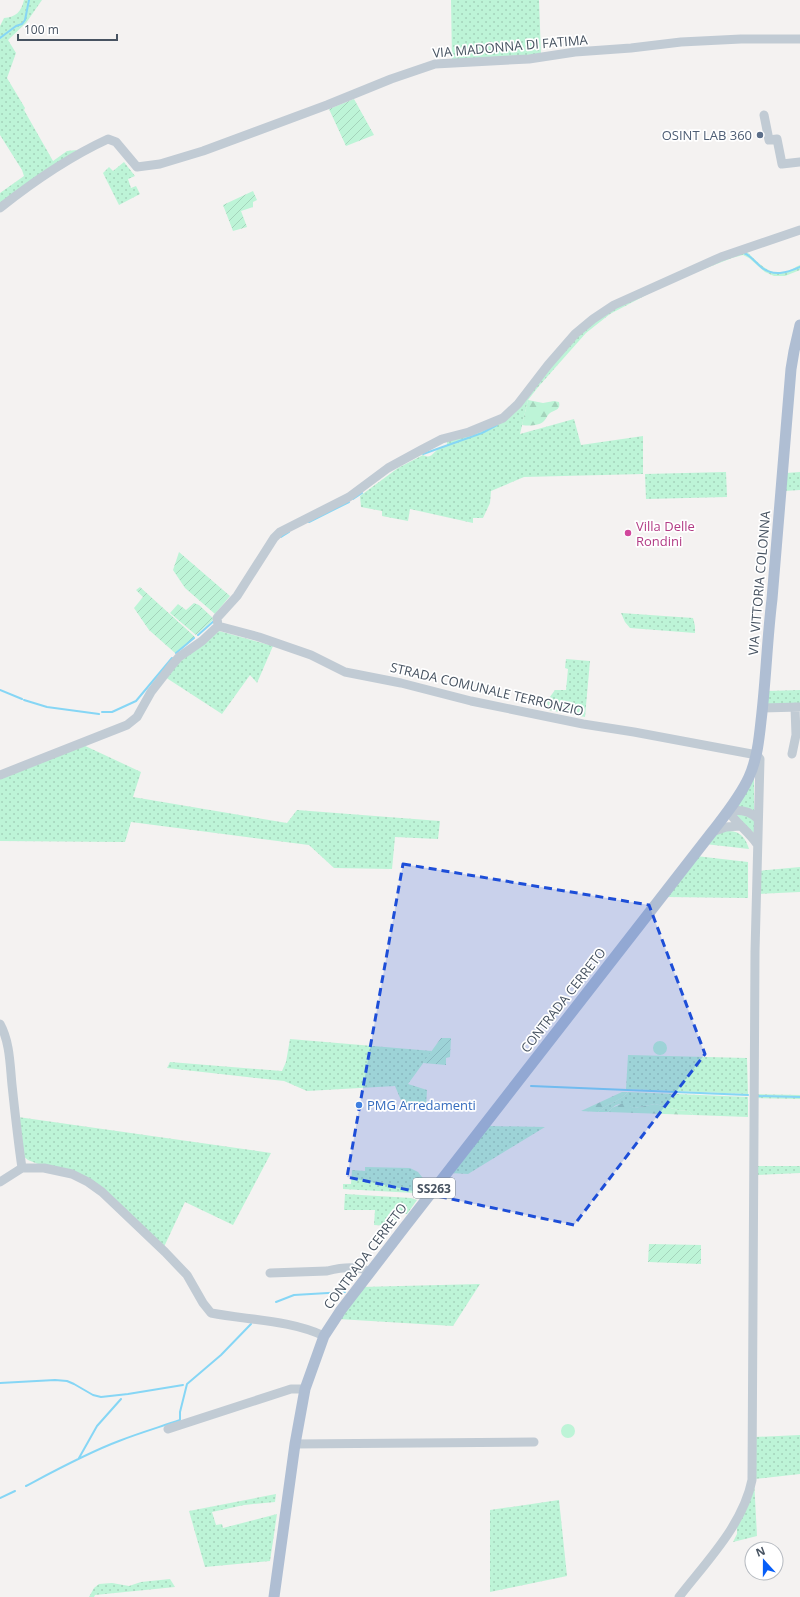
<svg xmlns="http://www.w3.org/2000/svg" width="800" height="1597" viewBox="0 0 800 1597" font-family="'Open Sans',sans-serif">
  <defs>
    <pattern id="grass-dots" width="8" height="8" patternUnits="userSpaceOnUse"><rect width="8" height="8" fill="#bdf4d7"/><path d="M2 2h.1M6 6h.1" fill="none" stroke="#a4d3bb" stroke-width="1.8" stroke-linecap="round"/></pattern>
    <pattern id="forest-firs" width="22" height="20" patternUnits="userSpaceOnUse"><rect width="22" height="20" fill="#bdf4d7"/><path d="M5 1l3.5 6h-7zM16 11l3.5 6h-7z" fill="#a4d3bb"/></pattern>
    <pattern id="garden-furrows" width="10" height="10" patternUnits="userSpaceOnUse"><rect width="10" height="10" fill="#bdf4d7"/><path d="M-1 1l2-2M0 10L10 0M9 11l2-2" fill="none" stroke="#a4d3bb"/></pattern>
  </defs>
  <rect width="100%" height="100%" fill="#f4f2f1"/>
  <path fill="url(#grass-dots)" d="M 24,0 L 42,0 L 26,23 L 8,40 L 16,53 L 7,78 L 25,108 L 24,110 L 53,161 L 67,151 L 77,150 L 0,205 L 0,193 L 24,176 L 22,170 L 0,135 L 0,26 L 4,18 C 16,17 21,12 24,0 Z
    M 451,0 L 539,0 L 541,54 L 452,60 Z
    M 124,162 L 135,176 L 128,179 L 131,188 L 136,186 L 140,194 L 119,205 L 103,173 L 109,167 L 113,171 Z
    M 745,250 C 756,260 769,277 785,272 C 790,271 795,267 800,265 L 800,270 L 785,276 L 774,276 L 765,272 L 749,258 L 743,255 L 732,258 L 671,282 L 610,314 L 586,333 L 539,386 L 528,400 L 520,434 L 574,419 L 581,445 L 643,436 L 643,474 L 524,477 L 491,491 L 490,503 L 483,518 L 473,518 L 473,523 L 410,509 L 408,521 L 382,516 L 382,511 L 361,507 L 360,496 L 398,468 L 423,455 C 431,459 432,454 437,450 C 439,448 445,447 447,446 L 447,441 L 502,419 L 581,331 L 609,310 Z
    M 726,472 L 727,497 L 646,499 L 645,474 Z
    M 800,472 L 800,490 L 784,491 L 786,473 Z
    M 621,613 L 693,618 L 695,626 L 695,633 L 630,628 L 625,622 Z
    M 219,631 L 273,646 L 257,683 L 250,675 L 222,714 L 165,677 L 171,669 Z
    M 566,659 L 590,661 L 585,717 L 549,710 L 547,701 L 555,690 L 566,690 L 568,669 L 565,668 Z
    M 800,690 L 800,705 L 766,705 L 767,691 Z
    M 81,744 L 141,772 L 133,797 L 287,823 L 297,810 L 440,821 L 438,839 L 395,837 L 392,869 L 334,868 L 309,845 L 131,822 L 125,842 L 0,841 L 0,777 Z
    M 754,776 L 754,812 L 736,808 Z
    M 735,813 L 746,814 L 755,822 L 755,834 L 741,822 Z
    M 720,831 C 735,830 744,832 749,849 L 705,844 Z
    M 696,856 L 748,862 L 748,898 L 666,897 Z
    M 800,867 L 800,892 L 757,894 L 758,871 Z
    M 290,1039 L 432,1051 L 408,1084 L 427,1090 L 426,1106 L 403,1105 L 395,1086 L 307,1091 L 284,1081 L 167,1068 L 170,1062 L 282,1071 L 286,1062 Z
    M 628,1055 L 747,1058 L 748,1094 L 626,1089 Z
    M 628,1092 L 748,1097 L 748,1117 L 693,1115 L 689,1111 L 678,1110 L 655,1104 L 634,1108 C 622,1103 618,1101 608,1112 L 598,1112 C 607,1103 620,1102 628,1092 Z
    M 756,1094 L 800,1095 L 800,1099 L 756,1098 Z
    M 18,1117 L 271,1153 L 233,1225 L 185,1202 L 163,1249 L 100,1189 L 28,1160 L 23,1156 Z
    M 488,1126 L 545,1127 L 468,1174 L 450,1173 Z
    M 756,1166 L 800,1166 L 800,1173 L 756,1175 Z
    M 365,1167 L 410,1168 L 418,1172 L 426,1182 L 417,1192 L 415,1191 L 414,1193 L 343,1189 L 343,1184 L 351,1184 L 352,1170 L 365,1171 Z
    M 345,1194 L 411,1198 L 417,1200 L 407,1214 L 401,1213 L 392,1226 L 374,1225 L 375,1210 L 344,1210 Z
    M 480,1284 L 453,1326 L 338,1319 L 361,1287 Z
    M 800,1435 L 800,1474 L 754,1479 L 757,1536 L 733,1542 L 737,1534 L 737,1524 L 747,1508 L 755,1437 Z
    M 276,1494 L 275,1502 L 244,1505 L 212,1512 L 216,1525 L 222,1524 L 223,1528 L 277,1514 L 270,1561 L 205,1567 L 189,1511 Z
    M 559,1500 L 567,1576 L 490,1592 L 490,1510 Z
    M 170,1579 L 175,1587 L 95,1595 L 94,1597 L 89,1597 L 94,1588 L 99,1584 L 112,1583 L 129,1586 L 141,1582 Z"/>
  <path fill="url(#forest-firs)" d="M 528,400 L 543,403 L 554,401 L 559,402 C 561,410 555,410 550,413 C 547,415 547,418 544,421 C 539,426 529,426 522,425 Z
    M 622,1092 L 628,1092 C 620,1102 607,1103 598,1112 L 581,1111 Z
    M 623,1103 L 634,1108 L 655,1104 L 678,1110 L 689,1111 L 693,1115 L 608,1112 L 612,1108 Z"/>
  <path fill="#bdf4d7" d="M653 1048a7 7 0 1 1 14 0a7 7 0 1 1-14 0Z
    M561 1431a7 7 0 1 1 14 0a7 7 0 1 1-14 0Z"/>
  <path fill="url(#garden-furrows)" d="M 354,99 L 374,135 L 346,146 L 329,109 Z
    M 253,191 L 257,200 L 253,202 L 253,207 L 241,211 L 247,227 L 233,231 L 223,205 Z
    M 179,552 L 230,596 L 215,614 L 185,588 L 173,570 Z
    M 140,587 L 195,637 L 175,653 L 149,630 L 134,608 L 143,597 L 136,590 Z
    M 194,603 L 199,605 L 214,619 L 196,635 L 170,613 L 178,604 L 186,610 Z
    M 441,1038 L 451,1038 L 450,1057 L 446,1058 L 446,1065 L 423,1063 Z
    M 649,1244 L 701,1245 L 701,1264 L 648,1262 Z"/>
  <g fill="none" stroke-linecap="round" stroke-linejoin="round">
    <path stroke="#86d6f5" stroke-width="2" d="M 0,38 L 16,26 L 22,24 L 25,20 L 29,0
      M 744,253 C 751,256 755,262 761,267 C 773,277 787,273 800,267
      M 423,454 L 482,433 L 497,425
      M 353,499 L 362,493
      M 309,522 L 349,502
      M 281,537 L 289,532
      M 198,635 L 215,620
      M 176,653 L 194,638
      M 0,690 L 22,699
      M 24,700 L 47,707 L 99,714
      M 102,712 L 112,712 L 136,701 L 172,658
      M 531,1086 L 748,1095
      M 757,1096 L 800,1097
      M 276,1302 L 294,1295 L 345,1292
      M 0,1383 L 55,1380 L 67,1381 L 74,1384 L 93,1395 L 101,1397 L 128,1394 L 183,1385
      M 79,1458 L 97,1426 L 121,1399
      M 26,1486 C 56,1470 87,1453 119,1441 C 139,1433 160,1427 180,1420 L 180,1412 L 187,1384 L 221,1355 L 251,1324
      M 0,1498 L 15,1491"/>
    <path stroke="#c1cbd4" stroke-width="9" d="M 764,115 L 769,140 L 777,139 L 782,164 L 800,162
      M 0,208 C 34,181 69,157 108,139 L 116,142 L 137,167 L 160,164 L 203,151 L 327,105 L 391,79 L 435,64 L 529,59 L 575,52 L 631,48 L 681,42 L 741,39 L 800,39
      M 218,626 L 259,637 L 311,655 L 345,672 L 401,683 L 471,701 L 583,724 L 634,732 L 757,755 L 760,759 L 755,952 L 752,1480 C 743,1525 706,1562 679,1597
      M 762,708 L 800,707
      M 792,754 L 796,735 L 795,707
      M 0,775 L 127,725 L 137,717 L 151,692 L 172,665 L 179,657 L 202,641 L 218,626 L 217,618 L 237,596 L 274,538 L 280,532 L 349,497 L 388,468 L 421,450 L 442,439 L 469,432 L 503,418 L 518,404 L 548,365 L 575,334 L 593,319 L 614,305 L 721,257 L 800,230
      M 712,832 L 726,827 L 740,826
      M 757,844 C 749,832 736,823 728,811 C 739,809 749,810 758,819
      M 0,1024 C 10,1042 10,1065 12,1085 C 15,1113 18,1141 22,1168
      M 0,1182 L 22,1168 L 44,1168 L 72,1174 L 88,1182 L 102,1192 L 165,1252 L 187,1275 L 203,1303 L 211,1313 C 248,1320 290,1320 324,1336
      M 270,1273 L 327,1271 C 339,1268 358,1265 370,1272
      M 168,1429 L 291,1389 L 305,1389
      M 295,1444 L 534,1442"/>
    <path stroke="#afbed3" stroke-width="11" d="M 274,1597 L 295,1444 L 305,1389 L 324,1336 L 341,1310 L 404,1228 L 712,832 C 725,815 740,797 749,777 C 757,759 759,740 761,721 C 766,680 767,640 772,599 L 791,369 L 794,351 L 800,325"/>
  </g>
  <path fill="#1d4ed8" fill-opacity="0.2" stroke="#1d4ed8" stroke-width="3" stroke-dasharray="8 5" stroke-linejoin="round" d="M 403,864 L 649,905 L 705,1054 L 574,1225 L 347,1177 Z"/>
  <circle fill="#5c6f8a" stroke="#fff" stroke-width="1.5" cx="760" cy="135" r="4"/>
  <circle fill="#d1479c" stroke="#fff" stroke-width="1.5" cx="628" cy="533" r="4"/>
  <circle fill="#3f7fe0" stroke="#fff" stroke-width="1.5" cx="359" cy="1105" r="4"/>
  <g text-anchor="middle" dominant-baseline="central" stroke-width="3.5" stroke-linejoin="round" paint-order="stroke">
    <rect fill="#fff" stroke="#7e8790" stroke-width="1" x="413" y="1178" width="42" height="20" rx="3"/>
    <g font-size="12" font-weight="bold" fill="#475361">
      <text x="434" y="1188">SS263</text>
    </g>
    <g font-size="13" fill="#475361" stroke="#fff">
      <text transform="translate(510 46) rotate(-5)">VIA MADONNA DI FATIMA</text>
      <text transform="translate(759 583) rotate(-85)">VIA VITTORIA COLONNA</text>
      <text transform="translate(487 689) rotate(13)">STRADA COMUNALE TERRONZIO</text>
      <text transform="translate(563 1000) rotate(-52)">CONTRADA CERRETO</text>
      <text transform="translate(365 1256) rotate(-53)">CONTRADA CERRETO</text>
    </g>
    <g font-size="13" fill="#4e5e75" stroke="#fff" text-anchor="end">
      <text x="752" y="135">OSINT LAB 360</text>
    </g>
    <g font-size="13" fill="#b23c85" stroke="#fff" text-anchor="start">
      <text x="636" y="526">Villa Delle<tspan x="636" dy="15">Rondini</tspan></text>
    </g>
    <g font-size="13" fill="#366cbe" stroke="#fff" text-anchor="start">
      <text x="367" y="1105">PMG Arredamenti</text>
    </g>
  </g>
  <g transform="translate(764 1561) rotate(339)"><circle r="19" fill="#ffffff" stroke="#b5bac0"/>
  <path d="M0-3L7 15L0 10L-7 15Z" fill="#075ef8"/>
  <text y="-6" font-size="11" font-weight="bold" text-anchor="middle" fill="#475361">N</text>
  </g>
  <path d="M18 34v6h99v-6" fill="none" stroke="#475361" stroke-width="2"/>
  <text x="24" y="34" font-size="12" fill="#475361" stroke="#ffffff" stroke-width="3" paint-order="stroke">100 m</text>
</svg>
